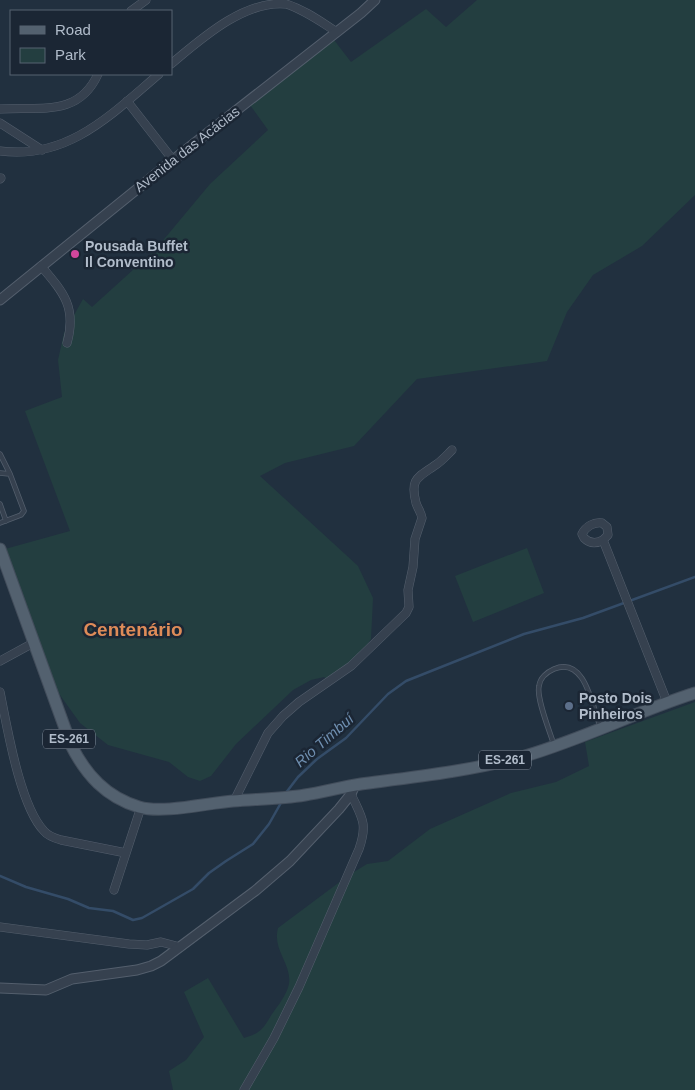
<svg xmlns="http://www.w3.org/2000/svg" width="695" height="1090" viewBox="0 0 695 1090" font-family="Helvetica,sans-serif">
  <rect width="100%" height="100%" fill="#21303f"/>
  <path fill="#233e40" d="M 477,0 L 695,0 L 695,195 L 642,246 L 593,275 L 567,312 L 547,361 L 417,379 L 354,446 L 285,463 L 260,476 L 358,566 L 373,598 L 371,639 L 355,662 L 332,682 L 324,677 L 311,680 L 293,690 L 236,744 L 211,776 L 200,781 L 188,777 L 169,762 L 108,745 L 80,723 L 52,684 L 5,549 L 70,531 L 25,411 L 62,397 L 58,360 L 64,333 L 83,299 L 92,307 L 155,250 L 210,184 L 268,130 L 250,105 L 334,40 L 351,62 L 426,9 L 446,27 Z
    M 527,548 L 544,593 L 473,622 L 455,576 Z
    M 695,702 L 695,1090 L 173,1090 L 169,1071 L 186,1060 L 204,1037 L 184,992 L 208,978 L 244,1038 C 261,1033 263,1029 272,1014 C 278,1006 287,994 289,984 C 292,964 272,950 278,928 L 349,875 L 367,864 L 388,861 L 430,829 L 511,793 L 556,782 L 589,766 L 585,742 Z"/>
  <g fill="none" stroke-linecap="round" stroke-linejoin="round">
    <path stroke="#344c68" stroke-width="2.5" d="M 285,794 L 298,777 L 317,759 L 346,738 L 388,694 L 406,681 L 524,634 L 583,618 L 695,577
      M 0,876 L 26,887 L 68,899 L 89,908 L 113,911 L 133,920 L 142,918 L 193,889 L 209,873 L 226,861 L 253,844 L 269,824 L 282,801"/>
    <g stroke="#545f6d" stroke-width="5.5">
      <path id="service" d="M 0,454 L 10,474 L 24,511 L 21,515 L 0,523
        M 0,473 L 10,474
        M 0,504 L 6,521
        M 554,745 C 550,732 536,698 539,686 C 540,678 547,672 554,669 C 585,656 592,705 600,726"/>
    </g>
    <g stroke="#545f6d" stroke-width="9">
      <path id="minor" d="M 131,11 L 146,0
        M 171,64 C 201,39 244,0 286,4 C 305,10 321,22 337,32
        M 127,101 L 173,160
        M 0,109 C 39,106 78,118 98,74
        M 0,123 L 42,150
        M 0,151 C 68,160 112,114 159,74
        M 0,179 L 1,178
        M 41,266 C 63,292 77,307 67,343
        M 603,540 C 596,544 590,544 584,538 L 582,534 C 586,526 594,522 602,523 L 607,527 L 608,535 L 603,540 L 667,702
        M 0,661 L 35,642
        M 0,692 C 7,727 20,806 44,831 C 48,836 54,838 61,840 L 126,853
        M 234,801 L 268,733 L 283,716 L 299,702 L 351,666 L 406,613 L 409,607 L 408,590 L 413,567 L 415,539 L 422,518 C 421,512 418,509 416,503 C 410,479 417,478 434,466 C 441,462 446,456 452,450
        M 114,890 L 141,807
        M 0,927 L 129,944 L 147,945 L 161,942 L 180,947
        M 244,1090 L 274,1038 L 299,987 L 359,849 C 368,823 362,818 351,794"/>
    </g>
    <g stroke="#545f6d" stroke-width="11">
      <path id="tertiary" d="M 0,300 L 173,160 L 361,13 L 375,0
        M 0,988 L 46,990 L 72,979 L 137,970 L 151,966 L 161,961 L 255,891 L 290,861 L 339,809 L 351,794 L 355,785"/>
    </g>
    <g stroke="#424d5b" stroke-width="13">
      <path id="primary" d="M 0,549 L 71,745 C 86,775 106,797 139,807 C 163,814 207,803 233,801 C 257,799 281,799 305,795 C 323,792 342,787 361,784 C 415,777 471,771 525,756 C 583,739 638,711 695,693"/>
    </g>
    <use href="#service" stroke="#36414f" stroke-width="4"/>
    <use href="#minor" stroke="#36414f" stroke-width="8"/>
    <use href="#tertiary" stroke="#36414f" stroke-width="9"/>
    <use href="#primary" stroke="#53616f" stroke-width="11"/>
  </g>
  <circle fill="#d1479c" stroke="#1b2634" stroke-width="2" cx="75" cy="254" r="5"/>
  <circle fill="#5c6f8a" stroke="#1b2634" stroke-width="2" cx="569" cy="706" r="5"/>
  <g text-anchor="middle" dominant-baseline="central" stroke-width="5" stroke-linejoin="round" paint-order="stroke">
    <g fill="#1b2634" stroke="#848f9d" stroke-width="1">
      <rect x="43" y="729.5" width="52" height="19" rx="4"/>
      <rect x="479" y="750.5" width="52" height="19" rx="4"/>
    </g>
    <g font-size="12" font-weight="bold" fill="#b1bcca">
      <text x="69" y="739">ES-261</text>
      <text x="505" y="760">ES-261</text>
    </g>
    <g font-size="14" fill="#b1bcca" stroke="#1b2634">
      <text transform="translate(187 149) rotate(-38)">Avenida das Acácias</text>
    </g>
    <g font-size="14" font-weight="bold" fill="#b1bcca" stroke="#1b2634" text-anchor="start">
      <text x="85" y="246">Pousada Buffet<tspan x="85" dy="16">Il Conventino</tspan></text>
      <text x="579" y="698">Posto Dois<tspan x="579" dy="16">Pinheiros</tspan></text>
    </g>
    <g font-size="15" font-style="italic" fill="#6f8fb0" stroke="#1b2634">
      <text transform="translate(324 740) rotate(-41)">Rio Timbuí</text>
    </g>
    <g font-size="19" font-weight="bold" fill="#de8b58" stroke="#1b2634">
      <text x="133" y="629">Centenário</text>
    </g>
  </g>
  <rect x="10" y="10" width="162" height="65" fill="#1b2634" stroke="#576270"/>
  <rect x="20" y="26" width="25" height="8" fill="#53616f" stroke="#576270"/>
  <text x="55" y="35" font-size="15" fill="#b1bcca">Road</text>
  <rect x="20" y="48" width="25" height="15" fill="#233e40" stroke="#576270"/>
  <text x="55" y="60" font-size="15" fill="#b1bcca">Park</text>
</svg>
